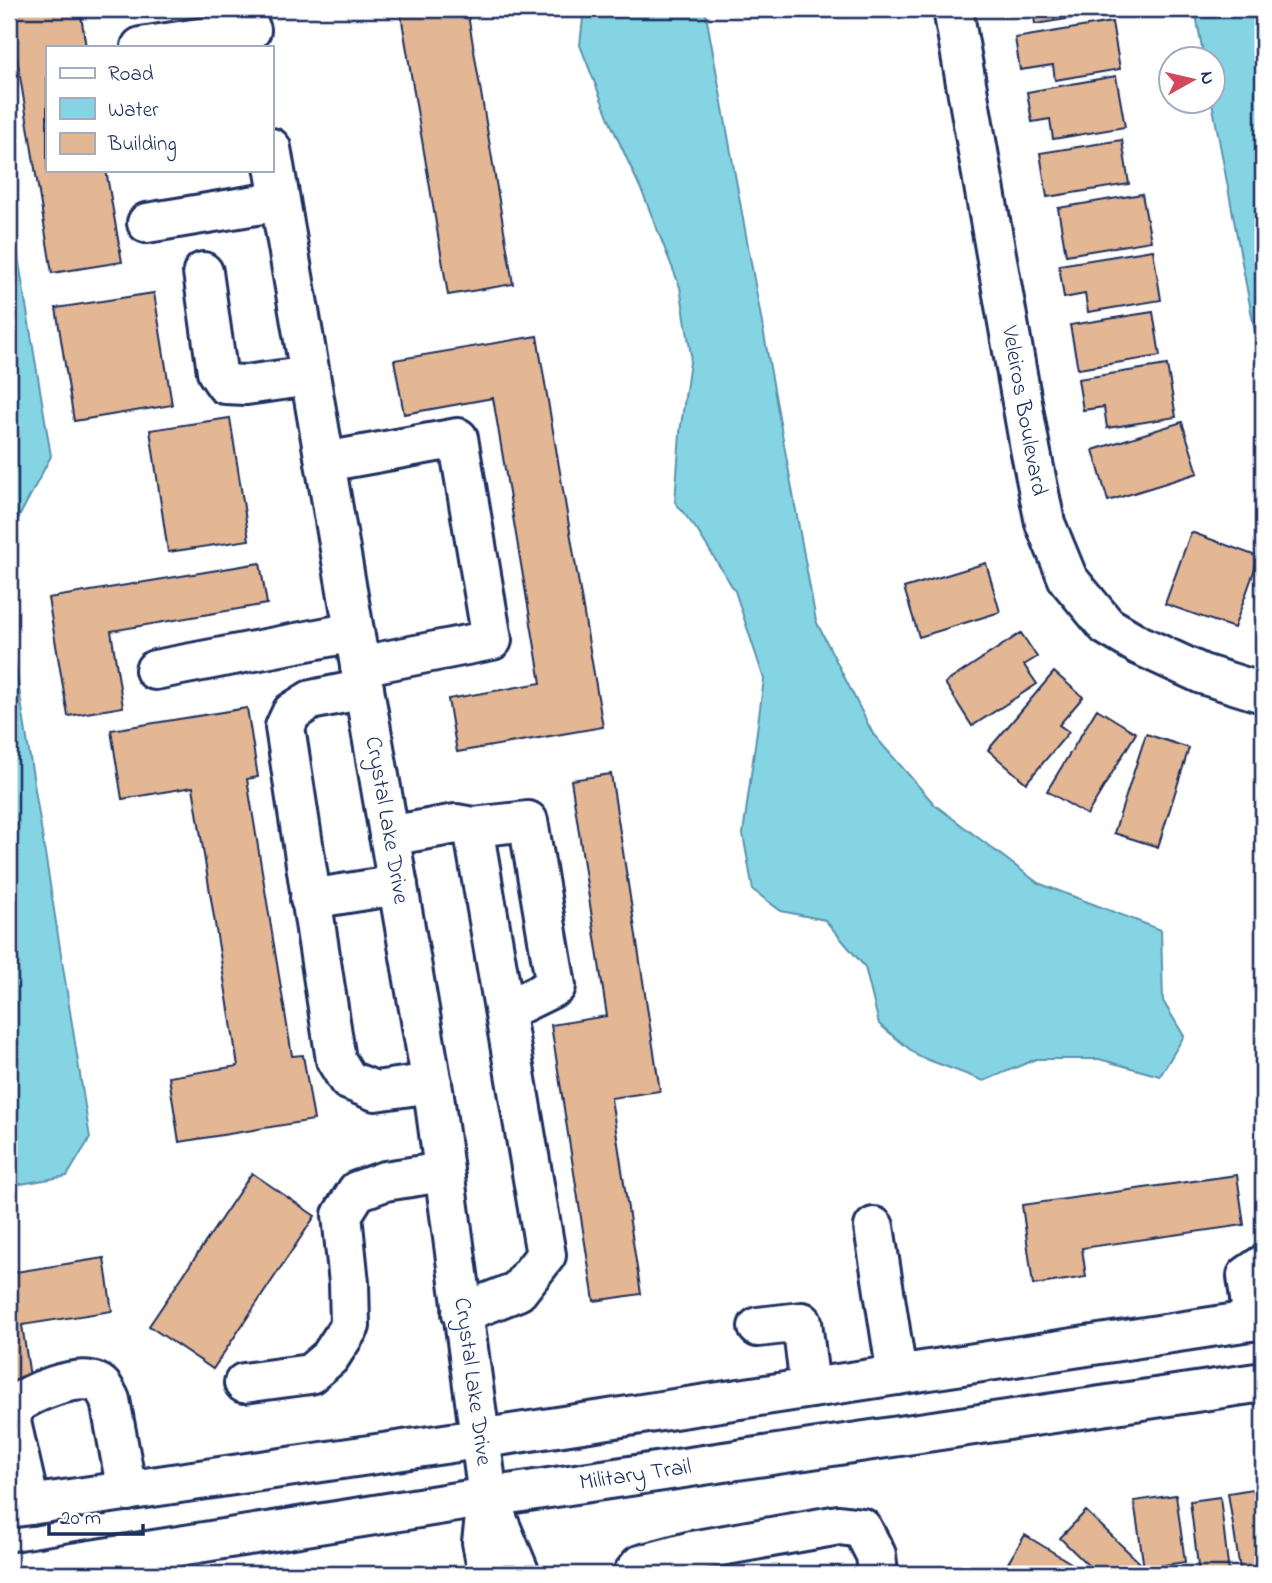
<svg xmlns="http://www.w3.org/2000/svg" width="1272" height="1583" viewBox="0 0 1272 1583" font-family="'Indie Flower',sans-serif">
  <rect width="100%" height="100%" fill="#fff"/>
  <filter id="ink" filterUnits="userSpaceOnUse"><feTurbulence type="fractalNoise" baseFrequency=".0143" numOctaves="2"/><feDisplacementMap in="SourceGraphic" scale="14" xChannelSelector="R" yChannelSelector="G"/><feConvolveMatrix kernelMatrix="1 2 1 2 8 2 1 2 1" color-interpolation-filters="sRGB"/></filter>
  <g filter="url(#ink)">
    <path fill="#85d4e3" stroke="#5b92ae" stroke-width="2" d="M 584,9 L 705,9 L 816,621 L 873,734 L 935,805 L 1038,883 L 1161,930 L 1163,1001 L 1184,1036 L 1160,1076 L 1099,1059 L 1036,1059 L 984,1081 L 918,1056 L 879,1024 L 865,967 L 825,920 L 781,911 L 753,890 L 743,834 L 764,679 L 735,591 L 697,530 L 675,502 L 680,433 L 691,355 L 680,287 L 644,196 L 611,124 L 580,45 Z
      M 1195,9 L 1263,9 L 1263,375 L 1212,102 L 1212,60 L 1204,59 Z
      M 9,202 L 51,456 L 9,536 Z
      M 9,625 L 90,1138 L 67,1176 L 9,1186 Z"/>
    <path fill="#e3b794" stroke="#1b2f5e" stroke-width="2" d="M 9,9 L 80,9 L 86,47 L 47,47 L 47,170 L 106,170 L 122,262 L 52,273 Z
      M 400,9 L 467,9 L 513,284 L 448,295 Z
      M 1033,9 L 1104,9 L 1104,13 L 1035,24 Z
      M 1112,22 L 1120,69 L 1055,80 L 1053,65 L 1020,70 L 1015,38 Z
      M 1116,76 L 1125,127 L 1053,139 L 1050,119 L 1032,122 L 1027,92 Z
      M 1122,140 L 1129,184 L 1047,197 L 1040,153 Z
      M 1142,194 L 1151,241 L 1066,255 L 1058,208 Z
      M 1153,250 L 1161,300 L 1088,312 L 1085,294 L 1064,298 L 1059,265 Z
      M 154,293 L 172,405 L 74,421 L 56,308 Z
      M 1153,312 L 1160,356 L 1078,369 L 1070,325 Z
      M 537,336 L 603,727 L 457,752 L 448,699 L 541,683 L 493,398 L 404,414 L 394,360 Z
      M 1167,365 L 1176,417 L 1107,428 L 1104,407 L 1083,410 L 1078,379 Z
      M 230,418 L 249,540 L 168,552 L 150,430 Z
      M 1182,422 L 1198,473 L 1108,501 L 1093,450 Z
      M 1191,532 L 1259,557 L 1234,628 L 1165,604 Z
      M 260,563 L 267,604 L 111,631 L 123,707 L 68,716 L 48,598 Z
      M 986,563 L 1000,612 L 919,637 L 904,588 Z
      M 1021,633 L 1037,657 L 1024,665 L 1037,684 L 972,726 L 945,683 Z
      M 1054,672 L 1083,697 L 1059,725 L 1069,732 L 1026,783 L 988,750 Z
      M 247,708 L 258,777 L 247,779 L 292,1056 L 303,1055 L 314,1120 L 179,1142 L 169,1077 L 238,1066 L 193,787 L 122,799 L 111,730 Z
      M 1097,709 L 1136,733 L 1087,815 L 1047,791 Z
      M 1146,734 L 1189,748 L 1158,847 L 1114,833 Z
      M 611,774 L 660,1091 L 611,1098 L 641,1294 L 594,1301 L 551,1025 L 607,1016 L 571,780 Z
      M 252,1173 L 315,1216 L 213,1369 L 149,1326 Z
      M 1237,1175 L 1244,1225 L 1082,1248 L 1086,1277 L 1033,1285 L 1022,1205 Z
      M 104,1258 L 112,1311 L 22,1325 L 31,1383 L 9,1386 L 9,1273 Z
      M 1253,1489 L 1256,1506 L 1263,1505 L 1263,1566 L 1240,1570 L 1228,1493 Z
      M 1176,1495 L 1185,1562 L 1144,1568 L 1134,1501 Z
      M 1220,1497 L 1229,1574 L 1199,1574 L 1190,1501 Z
      M 1086,1511 L 1141,1564 L 1130,1574 L 1097,1574 L 1060,1538 Z
      M 1025,1535 L 1087,1573 L 1086,1574 L 1015,1574 L 1005,1568 Z
      M 815,1568 L 815,1574 L 774,1574 Z"/>
    <g fill="none" stroke-linecap="round" stroke-linejoin="round">
      <g stroke="#1b2f5e" stroke-width="44">
        <g id="minor">
          <path id="s1" d="M 953,9 L 1030,448 L 1045,523 L 1068,579 L 1107,626 L 1139,645 L 1202,674 L 1263,693"/>
          <path d="M 141,47 L 251,30"/>
          <path id="s2" d="M 271,148 L 434,1096 L 488,1497 L 520,1574"/>
          <path d="M 147,223 L 280,201"/>
          <path d="M 203,272 L 217,372 L 225,384 L 246,385 L 310,376"/>
          <path d="M 325,462 L 458,438 L 492,640 L 360,666"/>
          <path d="M 155,670 L 354,632"/>
          <path d="M 364,689 L 311,700 L 292,712 L 285,727 L 336,1060 L 348,1080 L 375,1091 L 432,1083"/>
          <path d="M 473,827 L 528,821 L 556,986 L 505,1011"/>
          <path d="M 389,836 L 456,824 L 473,827 L 546,1255 L 518,1291 L 462,1313"/>
          <path d="M 310,899 L 398,885"/>
          <path d="M 874,1227 L 897,1375"/>
          <path d="M 1253,1321 L 1247,1276 L 1263,1265"/>
          <path d="M 758,1327 L 802,1322 L 810,1388"/>
          <path d="M 244,1383 L 310,1374 L 330,1357 L 350,1326 L 349,1283 L 342,1215 L 357,1191 L 385,1181 L 443,1172"/>
          <path d="M 30,1505 L 11,1422 L 14,1406 C 30,1393 77,1373 97,1383 C 104,1386 107,1394 110,1400 L 127,1491"/>
          <path d="M 9,1508 L 478,1439 L 1263,1319"/>
          <path d="M 486,1509 L 482,1542 L 488,1574"/>
          <path id="s3" d="M 9,1573 L 488,1497 L 1263,1382"/>
          <path d="M 633,1574 L 640,1565 L 692,1551 L 839,1525 L 862,1528 L 876,1555 L 878,1574"/>
        </g>
      </g>
      <use href="#minor" stroke="#fff" stroke-width="38"/>
    </g>
  </g>
  <g text-anchor="middle" dominant-baseline="central" stroke-width="5" stroke-linejoin="round" paint-order="stroke">
    <g font-size="23" fill="#1b2f5e" stroke="#fff">
      <text stroke="none"><textPath href="#s1" startOffset="408">Veleiros Boulevard</textPath></text>
      <text stroke="none"><textPath href="#s2" startOffset="682">Crystal Lake Drive</textPath></text>
      <text stroke="none"><textPath href="#s2" startOffset="1250">Crystal Lake Drive</textPath></text>
      <text stroke="none"><textPath href="#s3" startOffset="634">Military Trail</textPath></text>
    </g>
  </g>
  <rect width="1272" height="1583" fill="none" stroke="#fff" stroke-width="35"/>
  <rect x="18" y="18" width="1237" height="1548" fill="none" stroke="#1b2f5e" stroke-width="2.5" filter="url(#ink)"/>
  <rect x="46" y="46" width="228" height="126" fill="#ffffff" stroke="#a4acbf" stroke-width="2"/>
  <rect x="60" y="68" width="35" height="10" fill="#ffffff" stroke="#a4acbf" stroke-width="2"/>
  <text x="108" y="80" font-size="21" fill="#1b2f5e">Road</text>
  <rect x="60" y="98" width="35" height="21" fill="#85d4e3" stroke="#a4acbf" stroke-width="2"/>
  <text x="108" y="116" font-size="21" fill="#1b2f5e">Water</text>
  <rect x="60" y="133" width="35" height="21" fill="#e3b794" stroke="#a4acbf" stroke-width="2"/>
  <text x="108" y="150" font-size="21" fill="#1b2f5e">Building</text>
  <g transform="translate(1192 80) rotate(82)"><circle r="33" fill="#ffffff" stroke="#a4acbf" stroke-width="2"/>
  <path d="M0-5L12 26L0 18L-12 26Z" fill="#d1495b"/>
  <text y="-10" font-size="19" font-weight="bold" text-anchor="middle" fill="#1b2f5e">N</text>
  </g>
  <path d="M49 1524v10h94v-10" fill="none" stroke="#1b2f5e" stroke-width="3.5"/>
  <text x="60" y="1524" font-size="21" fill="#1b2f5e" stroke="#ffffff" stroke-width="5" paint-order="stroke">20 m</text>
</svg>
